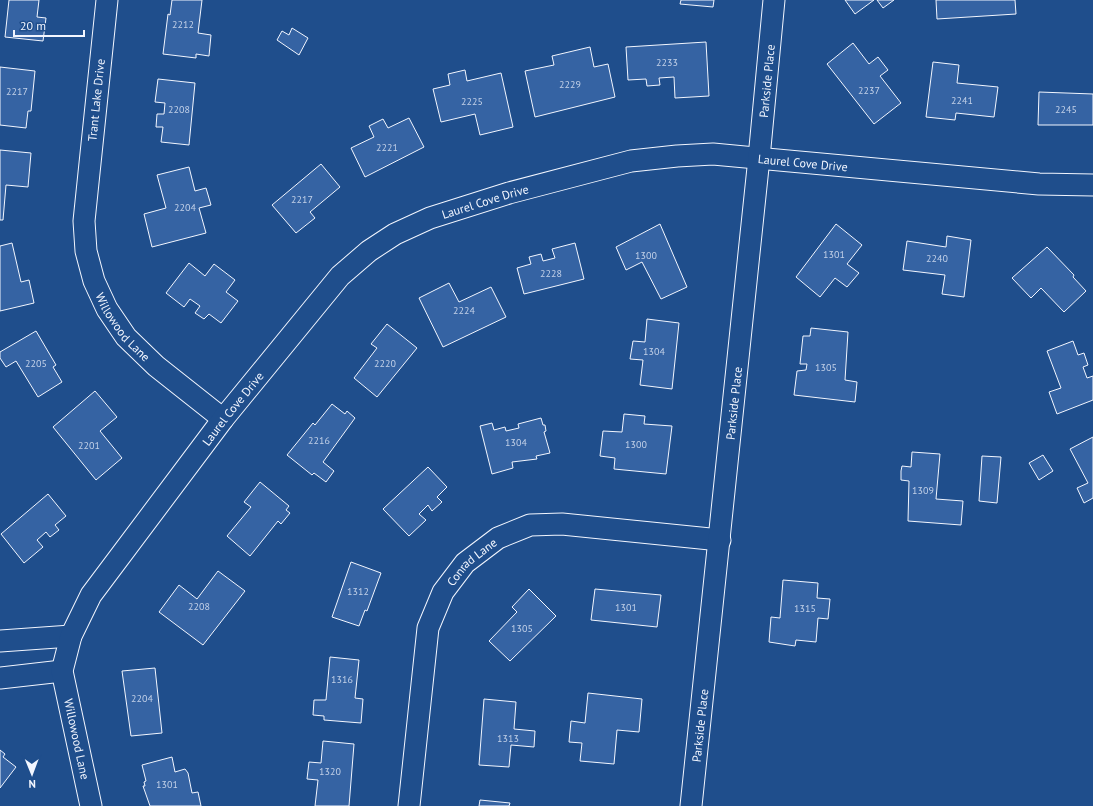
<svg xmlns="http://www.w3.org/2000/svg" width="1093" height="806" viewBox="0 0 1093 806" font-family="'PT Sans',sans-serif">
  <rect width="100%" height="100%" fill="#1f4e8c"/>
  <path fill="#3563a3" stroke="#f2f6ff" d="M 9,0 L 39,0 L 37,17 L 46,18 L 43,41 L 5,37 Z
    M 172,0 L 202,0 L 198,33 L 211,35 L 209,56 L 196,54 L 196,58 L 163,54 L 168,14 L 170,15 Z
    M 681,0 L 714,0 L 713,7 L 680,4 Z
    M 845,0 L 874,0 L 855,14 Z
    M 877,0 L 894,0 L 883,8 Z
    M 936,0 L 1015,0 L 1016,14 L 937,19 Z
    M 292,28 L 308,38 L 299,55 L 277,40 L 282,31 L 289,35 Z
    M 706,42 L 709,96 L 675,98 L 674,77 L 659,78 L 660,85 L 647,86 L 646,79 L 628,80 L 626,47 Z
    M 853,43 L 869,64 L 878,57 L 888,70 L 880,76 L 901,103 L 874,124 L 827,64 Z
    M 590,47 L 594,67 L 608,64 L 615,97 L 535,117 L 525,71 L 554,65 L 552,56 Z
    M 933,62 L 959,65 L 957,83 L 998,87 L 994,117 L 956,113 L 955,120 L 926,117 Z
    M 0,67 L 35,71 L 31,111 L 28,111 L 26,128 L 0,125 Z
    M 465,70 L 467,81 L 501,73 L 513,127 L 480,135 L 475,114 L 441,122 L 433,89 L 450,85 L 448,74 Z
    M 158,79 L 195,83 L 189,145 L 161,142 L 163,127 L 156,127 L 157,114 L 164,114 L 165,103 L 155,102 Z
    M 1039,92 L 1093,94 L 1093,125 L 1038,125 Z
    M 409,118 L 424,147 L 365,177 L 351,148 L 374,137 L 369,126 L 383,119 L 388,128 Z
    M 0,150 L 31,153 L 28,187 L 6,185 L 3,220 L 0,220 Z
    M 321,164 L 340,187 L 310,212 L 315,218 L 296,233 L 272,205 Z
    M 189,167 L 195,191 L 206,188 L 211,205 L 199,208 L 206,233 L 152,247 L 144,214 L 166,208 L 157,175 Z
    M 660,224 L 687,287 L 661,299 L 642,262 L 626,270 L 616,247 Z
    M 836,224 L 862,245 L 847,264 L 859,273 L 847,287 L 835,278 L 820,297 L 796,277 Z
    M 947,236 L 971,240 L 964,297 L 942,294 L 945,275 L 903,270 L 907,241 L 946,247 Z
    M 12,243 L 21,282 L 29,280 L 34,303 L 0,311 L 0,246 Z
    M 575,243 L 584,279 L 524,294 L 517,268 L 531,264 L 529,257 L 541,254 L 543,261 L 555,258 L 552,249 Z
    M 1047,247 L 1074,275 L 1073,277 L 1086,291 L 1064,312 L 1041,288 L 1031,298 L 1012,278 Z
    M 189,263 L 205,276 L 214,264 L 235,280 L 226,292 L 238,301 L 221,323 L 209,314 L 204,319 L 195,313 L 200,306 L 190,299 L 184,307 L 166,293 Z
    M 449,283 L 459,302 L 491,287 L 506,317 L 443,347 L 419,298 Z
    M 647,319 L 679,323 L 672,389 L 640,385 L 643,360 L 630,359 L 633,341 L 645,342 Z
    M 387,324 L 417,348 L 377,397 L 354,378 L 377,348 L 371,344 Z
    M 811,328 L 848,332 L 845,380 L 857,382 L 855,402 L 794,395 L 797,371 L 806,370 L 807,364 L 800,364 L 803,336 L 810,336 Z
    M 36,331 L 56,365 L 53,367 L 62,382 L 38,397 L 16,361 L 6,367 L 0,358 L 0,352 Z
    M 1073,341 L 1078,355 L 1084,353 L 1088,365 L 1083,367 L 1087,378 L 1093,376 L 1093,400 L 1057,414 L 1049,392 L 1061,388 L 1047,351 Z
    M 95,391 L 117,417 L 100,431 L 122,458 L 96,480 L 53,427 Z
    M 332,404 L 345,414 L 347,411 L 355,418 L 323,462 L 334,471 L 326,482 L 314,473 L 312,475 L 287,455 L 313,423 L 315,425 Z
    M 624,414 L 645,416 L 644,424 L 672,426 L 666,474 L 614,469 L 615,458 L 600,456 L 603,431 L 622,432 Z
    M 541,418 L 543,425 L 545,425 L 546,431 L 544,432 L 550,453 L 536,456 L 537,459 L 512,462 L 513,468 L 492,474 L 480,426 L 492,423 L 494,430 L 505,427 L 506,431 L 519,428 L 518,424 Z
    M 1093,437 L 1093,498 L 1084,503 L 1077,488 L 1088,483 L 1070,449 Z
    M 912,452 L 940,454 L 936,499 L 963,501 L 961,525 L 908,521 L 909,481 L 901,480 L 901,471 L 902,466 L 911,467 Z
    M 1043,455 L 1053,471 L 1039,480 L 1029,463 Z
    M 982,456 L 1001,457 L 997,503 L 979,501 Z
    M 428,467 L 447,487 L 437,497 L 442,502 L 432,511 L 428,505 L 419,514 L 426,520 L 409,536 L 383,509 Z
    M 260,482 L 289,506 L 286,510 L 290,513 L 281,524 L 278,521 L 250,556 L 227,536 L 251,507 L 244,502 Z
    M 48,494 L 66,516 L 55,525 L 59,530 L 50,537 L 46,532 L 37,540 L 43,547 L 24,563 L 1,534 Z
    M 351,562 L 381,573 L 367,611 L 365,610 L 359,626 L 332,617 Z
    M 218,571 L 245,591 L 203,645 L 159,612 L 179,585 L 197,599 Z
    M 783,580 L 818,583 L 817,598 L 830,599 L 828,619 L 818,618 L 816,642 L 796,640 L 795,646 L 769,642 L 771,617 L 780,618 Z
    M 529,589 L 556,616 L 510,661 L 489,641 L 517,612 L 512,607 Z
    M 595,589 L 661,595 L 657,627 L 591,620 Z
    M 330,657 L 359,660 L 355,698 L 363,699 L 361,723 L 324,720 L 324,716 L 313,715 L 314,700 L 326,700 Z
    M 155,668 L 162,733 L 131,736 L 122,671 Z
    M 588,693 L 642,699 L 639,732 L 617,730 L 614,764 L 580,761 L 582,743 L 569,742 L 571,721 L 585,723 Z
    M 484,699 L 516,702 L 514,729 L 535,731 L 534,747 L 511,745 L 509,767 L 479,765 Z
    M 323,741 L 354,744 L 349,806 L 315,806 L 318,780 L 307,779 L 309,762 L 321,763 Z
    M 0,750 L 5,754 L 3,757 L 16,767 L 0,788 Z
    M 172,757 L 175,772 L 185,769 L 188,773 L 192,793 L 198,792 L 201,806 L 150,806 L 143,786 L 145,786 L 144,782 L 146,781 L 142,765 Z
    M 480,800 L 510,803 L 509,806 L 479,806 Z"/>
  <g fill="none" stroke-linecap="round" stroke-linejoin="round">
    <g stroke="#f2f6ff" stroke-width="23">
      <g id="minor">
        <path id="s1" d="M 107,0 L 84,221 L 86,251 L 94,281 L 107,309 L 126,337 L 156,366 L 223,419"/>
        <path d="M 0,641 L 71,636"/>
        <path d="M 0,678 L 62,671"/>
        <path id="s2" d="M 91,806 L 62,671 L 71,636 L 91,595 L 223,419 L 340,276 L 369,251 L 395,234 L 430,218 L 509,193 L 631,161 L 677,156 L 713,154 L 1039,184 L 1093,185"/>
        <path id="s3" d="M 409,806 L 428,628 L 443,592 L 465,563 L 498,538 L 530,525 L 562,524 L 720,540"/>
        <path id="s4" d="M 691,806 L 759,158 L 774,0"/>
      </g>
    </g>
    <use href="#minor" stroke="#1f4e8c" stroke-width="21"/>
  </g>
  <g text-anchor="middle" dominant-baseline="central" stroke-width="3" stroke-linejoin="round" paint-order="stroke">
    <g font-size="10" fill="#c3d1e8">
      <text x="183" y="24">2212</text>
      <text x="667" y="62">2233</text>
      <text x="570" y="84">2229</text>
      <text x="869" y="90">2237</text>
      <text x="17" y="91">2217</text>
      <text x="962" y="100">2241</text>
      <text x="472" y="101">2225</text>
      <text x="179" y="109">2208</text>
      <text x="1066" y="109">2245</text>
      <text x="387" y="147">2221</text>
      <text x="302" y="199">2217</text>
      <text x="185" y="207">2204</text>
      <text x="834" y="254">1301</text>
      <text x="646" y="255">1300</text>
      <text x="937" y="258">2240</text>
      <text x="551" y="273">2228</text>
      <text x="464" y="310">2224</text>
      <text x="654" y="351">1304</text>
      <text x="36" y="363">2205</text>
      <text x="385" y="363">2220</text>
      <text x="826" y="367">1305</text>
      <text x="319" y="440">2216</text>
      <text x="516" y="442">1304</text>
      <text x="636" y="444">1300</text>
      <text x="89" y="445">2201</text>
      <text x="923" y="490">1309</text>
      <text x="358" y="591">1312</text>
      <text x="199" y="606">2208</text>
      <text x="626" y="607">1301</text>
      <text x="805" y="608">1315</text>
      <text x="522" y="628">1305</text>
      <text x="342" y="679">1316</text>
      <text x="142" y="698">2204</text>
      <text x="508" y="738">1313</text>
      <text x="330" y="771">1320</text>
      <text x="167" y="784">1301</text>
    </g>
    <g font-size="12" fill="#f2f6ff" stroke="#1f4e8c">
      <text stroke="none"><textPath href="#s4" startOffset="729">Parkside Place</textPath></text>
      <text transform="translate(96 100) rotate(-84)">Trant Lake Drive</text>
      <text stroke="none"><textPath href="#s2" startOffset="1114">Laurel Cove Drive</textPath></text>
      <text stroke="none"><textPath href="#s2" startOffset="790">Laurel Cove Drive</textPath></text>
      <text stroke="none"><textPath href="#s1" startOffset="338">Willowood Lane</textPath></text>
      <text stroke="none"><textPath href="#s4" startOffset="405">Parkside Place</textPath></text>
      <text stroke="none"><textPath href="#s2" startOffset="454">Laurel Cove Drive</textPath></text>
      <text stroke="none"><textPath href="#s3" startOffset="260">Conrad Lane</textPath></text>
      <text stroke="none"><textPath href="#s4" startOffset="81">Parkside Place</textPath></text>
      <text transform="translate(77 739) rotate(78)">Willowood Lane</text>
    </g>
  </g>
  <g transform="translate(32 774) rotate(179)" stroke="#1f4e8c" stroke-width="3" paint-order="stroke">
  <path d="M0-3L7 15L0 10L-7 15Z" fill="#f2f6ff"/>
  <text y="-6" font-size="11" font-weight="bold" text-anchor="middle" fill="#f2f6ff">N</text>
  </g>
  <path d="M14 30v6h70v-6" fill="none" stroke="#f2f6ff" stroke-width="2"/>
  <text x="20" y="30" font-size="12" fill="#f2f6ff" stroke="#1f4e8c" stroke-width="3" paint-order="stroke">20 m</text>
</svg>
